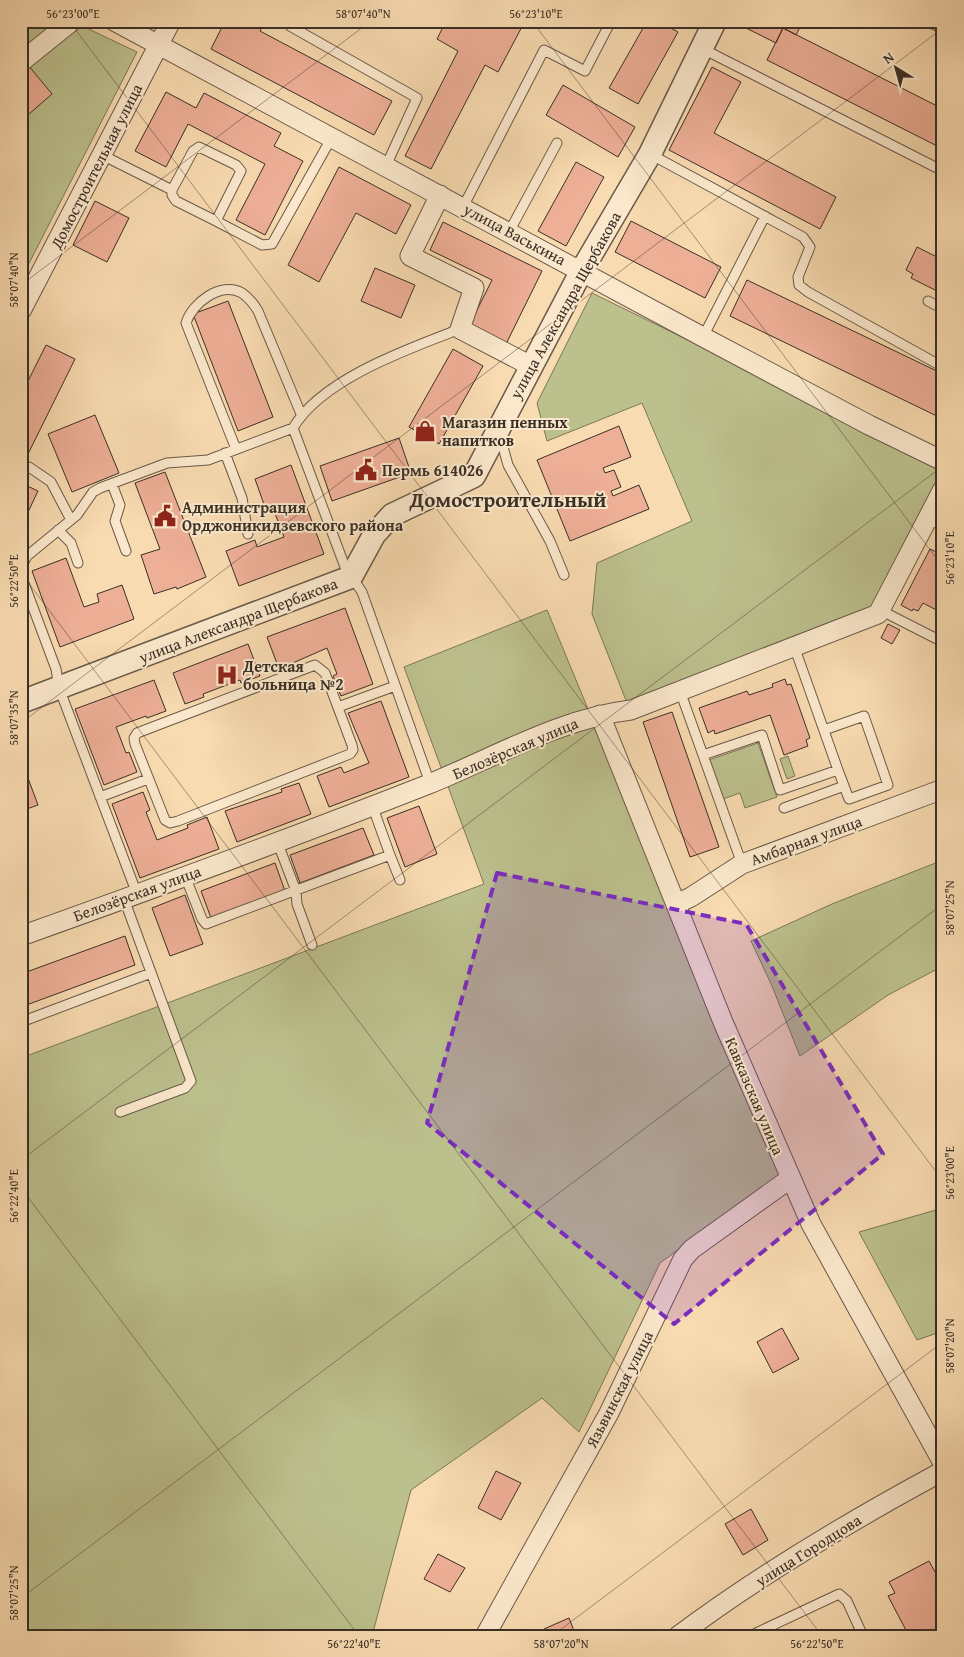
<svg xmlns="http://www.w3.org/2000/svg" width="964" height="1657" viewBox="0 0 964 1657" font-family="'Gentium Book Plus',serif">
  <rect width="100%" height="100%" fill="#f9dbb1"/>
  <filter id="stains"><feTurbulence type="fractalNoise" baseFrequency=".004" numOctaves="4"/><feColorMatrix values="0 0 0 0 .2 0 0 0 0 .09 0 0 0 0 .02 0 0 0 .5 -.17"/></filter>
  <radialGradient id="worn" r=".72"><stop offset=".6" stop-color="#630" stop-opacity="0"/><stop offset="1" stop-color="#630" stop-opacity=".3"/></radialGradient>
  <path fill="#bcc08d" stroke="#7a785a" d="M 21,21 L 72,21 L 137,52 L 21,279 Z
    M 592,293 L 943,465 L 943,485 L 880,607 L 629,708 L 592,614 L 597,563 L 692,521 L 642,403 L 547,441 L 537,403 Z
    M 547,610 L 781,1175 L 660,1263 L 579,1432 L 542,1398 L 411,1490 L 372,1636 L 21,1636 L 21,1058 L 484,884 L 404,667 Z
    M 758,743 L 777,797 L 745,808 L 740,793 L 723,799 L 709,760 Z
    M 788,756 L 795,776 L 787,779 L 780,759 Z
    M 943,860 L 943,966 L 888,995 L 800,1056 L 772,986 L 751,941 L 832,904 Z
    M 943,1208 L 943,1331 L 917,1340 L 859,1232 Z"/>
  <path fill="#eeaf97" stroke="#392f26" d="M 225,21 L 265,21 L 260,31 L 392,101 L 374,135 L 211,49 Z
    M 446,21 L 525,21 L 498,72 L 485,65 L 431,169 L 405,156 L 458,51 L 437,39 Z
    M 647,21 L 658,21 L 678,32 L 638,104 L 609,88 Z
    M 803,21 L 796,35 L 783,28 L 776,43 L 734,22 Z
    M 783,28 L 943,109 L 943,149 L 767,60 Z
    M 28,65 L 52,94 L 29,114 L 21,105 L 21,71 Z
    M 712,67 L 741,82 L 714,133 L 836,197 L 820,229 L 669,150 Z
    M 563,85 L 635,127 L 618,157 L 546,115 Z
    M 166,92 L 196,108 L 204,93 L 281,133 L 274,146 L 303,161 L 265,235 L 236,220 L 265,164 L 188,124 L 166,167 L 135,151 Z
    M 576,162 L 604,177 L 566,246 L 538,231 Z
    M 339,167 L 411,205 L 396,234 L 356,213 L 319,282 L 288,265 Z
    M 95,201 L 129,218 L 107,262 L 73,245 Z
    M 631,221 L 721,267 L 705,298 L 615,252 Z
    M 443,222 L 542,271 L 506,344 L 469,326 L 492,280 L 430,250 Z
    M 917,247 L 943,260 L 943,294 L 911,278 L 913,274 L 906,270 Z
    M 375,268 L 415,285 L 401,318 L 361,301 Z
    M 747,280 L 943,374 L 943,419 L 730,316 Z
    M 228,301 L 273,417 L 238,431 L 193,314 Z
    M 46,345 L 75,359 L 27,456 L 21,454 L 21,395 Z
    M 453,349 L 483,366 L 439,444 L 409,427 Z
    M 95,415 L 119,473 L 72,492 L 48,434 Z
    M 619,426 L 631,457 L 603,468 L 605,473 L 614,470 L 621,487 L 611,491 L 613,496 L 639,485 L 649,509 L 570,541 L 537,460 Z
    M 399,438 L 411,473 L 332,501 L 320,466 Z
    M 291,465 L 324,554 L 239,586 L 226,551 L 255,540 L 257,547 L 284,537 L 273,508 L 266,510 L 255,479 Z
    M 165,472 L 206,577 L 177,589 L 176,587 L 154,594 L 141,555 L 160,549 L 135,483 Z
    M 21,483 L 38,491 L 21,527 Z
    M 930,549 L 943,555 L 942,613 L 923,603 L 918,611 L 913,609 L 912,611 L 901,605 Z
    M 66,558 L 84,607 L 99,602 L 97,594 L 122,585 L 134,619 L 60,647 L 32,571 Z
    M 345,608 L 373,684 L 341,696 L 333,676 L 337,674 L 327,648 L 279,669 L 267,637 Z
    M 888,624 L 900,630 L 892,644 L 881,638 Z
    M 248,644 L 260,676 L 241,683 L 240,680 L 203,694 L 204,697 L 185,704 L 173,673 Z
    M 785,679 L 787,685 L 791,684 L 810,738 L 806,740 L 808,746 L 784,755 L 770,715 L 715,734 L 714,730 L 708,733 L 699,708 L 747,691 L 749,695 L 773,687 L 772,684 Z
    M 154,680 L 166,711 L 147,718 L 146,716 L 116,727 L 126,753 L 129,752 L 137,772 L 104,785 L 75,709 Z
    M 381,701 L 409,777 L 329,807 L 317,776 L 341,767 L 344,773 L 369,763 L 348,713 Z
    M 672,712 L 719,847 L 690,857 L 643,722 Z
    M 25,770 L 38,805 L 21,811 L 21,771 Z
    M 299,783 L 311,814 L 237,842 L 225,811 L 282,792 L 281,789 Z
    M 143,792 L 150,810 L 146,812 L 157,840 L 188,828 L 187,825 L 207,817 L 219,849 L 140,878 L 112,804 Z
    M 419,806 L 437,854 L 405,867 L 387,818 Z
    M 363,828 L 374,855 L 300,883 L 290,855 Z
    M 275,863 L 285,891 L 211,918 L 201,891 Z
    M 185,895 L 203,944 L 170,956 L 152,908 Z
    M 125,936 L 135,965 L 21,1007 L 21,974 Z
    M 782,1328 L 799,1359 L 773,1373 L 757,1342 Z
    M 496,1471 L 521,1483 L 501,1520 L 478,1508 Z
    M 751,1509 L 768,1540 L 743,1555 L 725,1524 Z
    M 438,1554 L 465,1568 L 450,1592 L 424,1579 Z
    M 929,1561 L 935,1572 L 943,1568 L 943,1636 L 917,1636 L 916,1634 L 909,1636 L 888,1596 L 895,1593 L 889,1582 Z
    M 569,1618 L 576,1636 L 547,1636 L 544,1629 Z"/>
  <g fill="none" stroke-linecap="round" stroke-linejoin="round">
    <g stroke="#695a49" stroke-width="11">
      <path id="service" d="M 292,21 L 290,26 L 417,98 L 386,166
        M 927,21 L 943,29
        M 703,49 L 943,171
        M 650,154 L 803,237 L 810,247 L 798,277 L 799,285 L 808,292 L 943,367
        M 102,155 L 172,190 L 172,195 L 176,201 L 216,221 L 241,171 L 236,165 L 199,147 L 193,151 L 172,190
        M 463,207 L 544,50 L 585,71 L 611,21
        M 216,221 L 262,245 L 272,244 L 332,137
        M 509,232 L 557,143
        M 928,301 L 943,309
        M 703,337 L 765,216
        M 293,428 C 322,379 408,349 460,329
        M 500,436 L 508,465 L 550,541 L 564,575
        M 236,449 L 186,323 C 192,303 221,281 242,293 C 249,298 254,304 258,311 L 301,414
        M 225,453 L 242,498 L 248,534
        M 29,467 L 51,482 L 71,520
        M 112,484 L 120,505 L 115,521 L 126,551
        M 927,519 L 943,526
        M 58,530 L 71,543 L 78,563
        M 880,610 L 937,639 L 943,640
        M 315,665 L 325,673 L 352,745 L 353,750 L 350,754 L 178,821 L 170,823 L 165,820 L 135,744 L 134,738 L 137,733 Z
        M 680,691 L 742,864
        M 338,707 L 395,686
        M 824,730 L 864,716 L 888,785 L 849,799 L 838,770
        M 703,755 L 762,735 L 780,790 L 838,770 L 794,646
        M 100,797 L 148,779
        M 784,808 L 844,786
        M 277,841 L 296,891 L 297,904 L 312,945
        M 390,855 L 400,880
        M 185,876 L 202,919 L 206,924 L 390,855 L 372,805
        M 137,894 L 59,688 L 56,669 L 22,578 L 21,567 L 27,556 L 77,515 L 93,492 L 100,488 L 167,463 L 208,460 L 293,428 L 345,567 L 362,592 L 430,783
        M 21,1022 L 151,973
        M 120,1112 L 185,1088 L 191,1081 L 124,899
        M 756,1633 L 839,1594 L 847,1601 L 863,1636"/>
    </g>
    <g stroke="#695a49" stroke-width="21">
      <path id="minor" d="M 114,21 L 703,337 L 869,425 L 943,461
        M 21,62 L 72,21
        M 440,195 L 410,256 L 474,288 L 460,329 L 531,366
        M 21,311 L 171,21
        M 600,715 L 723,1022 L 811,1224 L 943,1463
        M 676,904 L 691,897 L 742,864 L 943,789
        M 21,936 C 158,887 294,837 429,784 C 493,758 561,718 631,710 L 878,614 L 943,489
        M 485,1636 L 609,1413 L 683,1259 L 692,1249 L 791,1178
        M 678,1636 C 761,1574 852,1520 943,1471"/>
    </g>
    <g stroke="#695a49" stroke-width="25">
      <path id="tertiary" d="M 21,702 L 351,577 L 374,535 L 392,515 L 474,476 L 582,270 L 650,154 L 715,21"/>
    </g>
    <use href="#service" stroke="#fbe8cc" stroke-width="9"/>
    <use href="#minor" stroke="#fbe8cc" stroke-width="19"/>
    <use href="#tertiary" stroke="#fbe8cc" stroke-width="22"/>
  </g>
  <path fill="#7b2cbf" fill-opacity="0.2" stroke="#7b2cbf" stroke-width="4" stroke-dasharray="10 6" stroke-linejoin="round" d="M 497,873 L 746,924 L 883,1154 L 674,1324 L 427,1123 Z"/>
  <path fill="none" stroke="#392f26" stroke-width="1" stroke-opacity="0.45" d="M 69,21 L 943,1181M 532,21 L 943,567M 21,285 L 371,21M 21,573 L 822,1636M 21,723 L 943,28M 21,1160 L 943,466M 21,1188 L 359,1636M 21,1598 L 943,904M 552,1636 L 943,1342"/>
  <defs>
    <g id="shop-bare" transform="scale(1.725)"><path d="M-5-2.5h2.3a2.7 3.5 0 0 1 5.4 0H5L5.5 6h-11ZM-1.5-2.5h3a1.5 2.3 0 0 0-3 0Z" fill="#8f2418" stroke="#fbe8cc" stroke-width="2.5" paint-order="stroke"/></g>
    <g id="civic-bare" transform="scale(1.725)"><path d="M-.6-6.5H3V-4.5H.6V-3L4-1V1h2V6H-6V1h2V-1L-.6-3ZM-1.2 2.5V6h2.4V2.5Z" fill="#8f2418" stroke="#fbe8cc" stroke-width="2.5" paint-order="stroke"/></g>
    <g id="hospital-bare" transform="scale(1.725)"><path d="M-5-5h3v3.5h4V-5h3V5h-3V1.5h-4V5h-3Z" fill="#8f2418" stroke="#fbe8cc" stroke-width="2.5" paint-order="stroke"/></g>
  </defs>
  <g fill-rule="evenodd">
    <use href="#shop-bare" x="425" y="431"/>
    <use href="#civic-bare" x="366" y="470"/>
    <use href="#civic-bare" x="165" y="516"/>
    <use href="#hospital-bare" x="227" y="675"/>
  </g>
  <g text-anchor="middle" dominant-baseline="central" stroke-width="4" stroke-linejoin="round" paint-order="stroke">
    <g font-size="16" fill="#392f26" stroke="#fbe8cc">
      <text transform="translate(96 166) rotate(-63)">Домостроительная улица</text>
      <text transform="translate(515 234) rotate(28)">улица Васькина</text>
      <text transform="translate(565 305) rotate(-61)">улица Александра Щербакова</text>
      <text transform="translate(238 620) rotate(-21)">улица Александра Щербакова</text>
      <text transform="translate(515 748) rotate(-23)">Белозёрская улица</text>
      <text transform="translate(806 840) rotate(-20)">Амбарная улица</text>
      <text transform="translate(137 893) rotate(-20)">Белозёрская улица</text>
      <text transform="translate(755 1096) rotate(67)">Кавказская улица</text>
      <text transform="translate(619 1389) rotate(-63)">Язьвинская улица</text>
      <text transform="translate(808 1550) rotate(-32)">улица Городцова</text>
    </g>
    <g font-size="16" font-weight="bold" fill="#392f26" stroke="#fbe8cc" text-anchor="start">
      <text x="442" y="422">Магазин пенных<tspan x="442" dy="18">напитков</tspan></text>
      <text x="382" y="470">Пермь 614026</text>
      <text x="182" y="507">Администрация<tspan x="182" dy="18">Орджоникидзевского района</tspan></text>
      <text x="243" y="666">Детская<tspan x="243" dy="18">больница №2</tspan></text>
    </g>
    <g font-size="21" font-weight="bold" fill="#392f26" stroke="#fbe8cc">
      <text x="508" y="499">Домостроительный</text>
    </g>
  </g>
  <rect width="964" height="1657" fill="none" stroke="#f9dbb1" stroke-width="55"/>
  <g transform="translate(896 68) rotate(323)" stroke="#fbe8cc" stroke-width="4" paint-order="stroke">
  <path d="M0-4L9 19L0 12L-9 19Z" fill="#392f26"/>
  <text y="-8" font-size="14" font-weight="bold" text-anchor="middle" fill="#392f26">N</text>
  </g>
  <rect x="28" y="28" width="908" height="1602" fill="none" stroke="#392f26" stroke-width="2"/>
  <g font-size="12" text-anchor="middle" fill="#392f26">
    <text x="73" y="18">56°23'00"E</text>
    <text x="363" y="18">58°07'40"N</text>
    <text x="536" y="18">56°23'10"E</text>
    <text transform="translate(14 280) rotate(-90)" y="4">58°07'40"N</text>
    <text transform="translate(950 558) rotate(-90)" y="4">56°23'10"E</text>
    <text transform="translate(14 581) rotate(-90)" y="4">56°22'50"E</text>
    <text transform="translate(14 718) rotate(-90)" y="4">58°07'35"N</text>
    <text transform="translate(950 908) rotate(-90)" y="4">58°07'25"N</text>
    <text transform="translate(950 1173) rotate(-90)" y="4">56°23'00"E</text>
    <text transform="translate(14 1196) rotate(-90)" y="4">56°22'40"E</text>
    <text transform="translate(950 1346) rotate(-90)" y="4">58°07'20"N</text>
    <text transform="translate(14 1593) rotate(-90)" y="4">58°07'25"N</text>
    <text x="354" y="1648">56°22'40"E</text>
    <text x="561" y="1648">58°07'20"N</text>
    <text x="817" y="1648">56°22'50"E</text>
  </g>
  <rect width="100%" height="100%" filter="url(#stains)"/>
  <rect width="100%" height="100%" fill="url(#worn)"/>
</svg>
